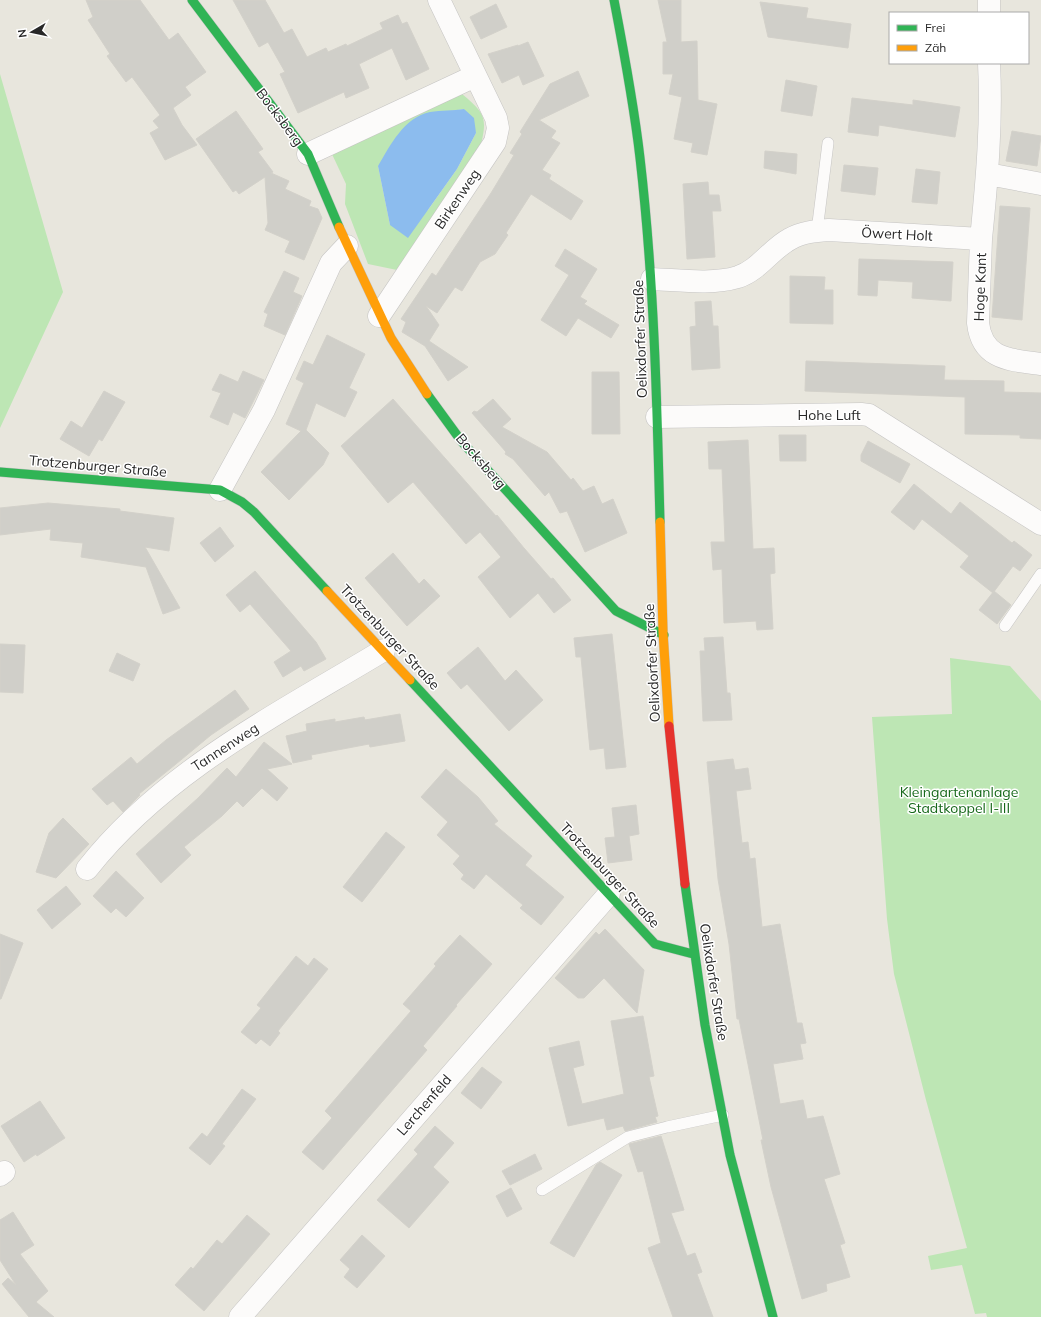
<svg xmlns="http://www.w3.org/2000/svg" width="1041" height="1317" viewBox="0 0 1041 1317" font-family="Mulish,sans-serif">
  <rect width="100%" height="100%" fill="#e8e6dd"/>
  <path fill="#bde6b4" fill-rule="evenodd" d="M 0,74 L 63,292 L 0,428 Z
    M 462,94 C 485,113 488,118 480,148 L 397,270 L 368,264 L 345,204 L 346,184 L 331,152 ZM 464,109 L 476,133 L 457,169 L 428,210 L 390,225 L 378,166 L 451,111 Z
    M 950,658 L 1010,666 L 1041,701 L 1041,1317 L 987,1317 L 986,1313 L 975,1314 L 962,1265 L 931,1270 L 928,1256 L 967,1248 L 926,1100 L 894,974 L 887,919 L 872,717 L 952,714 Z"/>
  <path fill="#8cbcee" d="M 464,109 L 474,118 L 476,133 L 457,169 L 408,238 L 390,225 L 378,166 C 390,146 404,117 430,112 C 441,110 453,111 464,109 Z"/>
  <path fill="#d0cfc9" stroke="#d3d1ca" d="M 86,0 L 140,0 L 169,40 L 178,33 L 206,72 L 185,87 L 191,95 L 173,108 L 182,125 L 197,145 L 165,160 L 150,133 L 159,128 L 153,121 L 160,115 L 132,77 L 126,82 L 107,56 L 110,54 L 88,20 L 93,17 Z
    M 233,0 L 265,0 L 284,33 L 292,29 L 307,57 L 326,48 L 328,52 L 346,44 L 347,46 L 383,29 L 380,23 L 398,15 L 402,24 L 407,22 L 429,69 L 406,80 L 392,48 L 359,64 L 369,88 L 346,98 L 344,92 L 298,113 L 280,74 L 285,72 L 268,42 L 259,47 Z
    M 658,0 L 681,0 L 681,42 L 697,41 L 698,100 L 717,104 L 707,155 L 691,152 L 693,143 L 674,139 L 682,97 L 669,94 L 673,74 L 663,74 L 663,42 L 667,42 Z
    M 760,2 L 808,8 L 806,18 L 851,24 L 848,48 L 768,37 Z
    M 496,4 L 507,27 L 481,39 L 470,17 Z
    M 528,42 L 544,76 L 523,85 L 519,75 L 502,83 L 488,54 L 518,45 L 518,46 Z
    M 578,71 L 589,96 L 539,120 L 556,131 L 551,138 L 560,143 L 542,170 L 551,175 L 549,179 L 583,201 L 571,220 L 531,194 L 506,233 L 508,235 L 495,254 L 480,262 L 462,291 L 455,287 L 437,313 L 426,306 L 439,325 L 429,341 L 468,367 L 448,381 L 425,346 L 402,332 L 406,322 L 401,319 L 432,273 L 436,276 L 491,193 L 514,155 L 510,153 L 522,134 L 520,132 L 550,84 Z
    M 786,80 L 817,86 L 812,116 L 781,111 Z
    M 852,98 L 913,105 L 913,100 L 960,107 L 955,137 L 879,125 L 878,136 L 848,132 Z
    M 236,111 L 263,149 L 258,152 L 273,172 L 271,173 L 289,181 L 285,189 L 311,201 L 309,206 L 318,209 L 322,218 L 304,260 L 285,252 L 290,241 L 265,230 L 268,223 L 265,177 L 239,194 L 236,190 L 233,192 L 196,139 Z
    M 1012,131 L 1041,136 L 1037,166 L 1006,161 Z
    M 765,151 L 797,154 L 796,174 L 764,168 Z
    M 844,165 L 878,168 L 875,195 L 841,191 Z
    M 916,169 L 940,172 L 937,204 L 912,202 Z
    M 708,182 L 709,195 L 719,195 L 721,211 L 712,211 L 715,257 L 687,259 L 683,184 Z
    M 1000,206 L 1030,208 L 1022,320 L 992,317 Z
    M 565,249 L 597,269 L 580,297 L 587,301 L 584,304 L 619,325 L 611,338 L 578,318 L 566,336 L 541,320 L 569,275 L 555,266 Z
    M 859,259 L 953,262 L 951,301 L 912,298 L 913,282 L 878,280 L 877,296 L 858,295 Z
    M 284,271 L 299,278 L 293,292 L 302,296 L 285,335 L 264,326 L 268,314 L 264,312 Z
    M 790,276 L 825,277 L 824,290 L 833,290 L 833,324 L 790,323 Z
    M 711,301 L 713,326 L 718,326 L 720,368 L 692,370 L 690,327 L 696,326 L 695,302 Z
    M 327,335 L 365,354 L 349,388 L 357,392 L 345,417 L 316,403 L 306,430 L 329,453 L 323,465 L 289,500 L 261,472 L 301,431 L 286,424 L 304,383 L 296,379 L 304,361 L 313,365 Z
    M 806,361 L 945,366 L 944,380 L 1004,381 L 1004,392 L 1041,393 L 1041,439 L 1020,438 L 1020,435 L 965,434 L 965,397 L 805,391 Z
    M 243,371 L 264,380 L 245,418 L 233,412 L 228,425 L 210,417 L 221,393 L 212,390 L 220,374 L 238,382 Z
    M 592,372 L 619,372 L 620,434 L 592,434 Z
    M 104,391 L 125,402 L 102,441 L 99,439 L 89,456 L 60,439 L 71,421 L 82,428 Z
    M 393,399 L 496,516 L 497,515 L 524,548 L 551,579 L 553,578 L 571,600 L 554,613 L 538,593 L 510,618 L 478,577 L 501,557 L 480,532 L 466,544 L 413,482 L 388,503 L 341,446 Z
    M 493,399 L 511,419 L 502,427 L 547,452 L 571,480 L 573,478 L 583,491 L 594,486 L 602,504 L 613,499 L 627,533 L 585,552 L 567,511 L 560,513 L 549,492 L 545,496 L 513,459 L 505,454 L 506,452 L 472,413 L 474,411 L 477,412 Z
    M 779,435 L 806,435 L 806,461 L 780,461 Z
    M 748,440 L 753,549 L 774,548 L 775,573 L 770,574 L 773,629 L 757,630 L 756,621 L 724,623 L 722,569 L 713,570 L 711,542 L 725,542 L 722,469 L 709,469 L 708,442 Z
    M 868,441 L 910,464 L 900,483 L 861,461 L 861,455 Z
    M 914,484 L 951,514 L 960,502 L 1012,543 L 1014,541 L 1032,555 L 1020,571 L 1013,566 L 993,593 L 960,567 L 969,556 L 922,519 L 914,530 L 891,512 Z
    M 48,503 L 120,509 L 120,511 L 174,518 L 169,551 L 145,547 L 180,608 L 163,614 L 146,567 L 81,557 L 83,543 L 50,540 L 51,529 L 0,535 L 0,508 Z
    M 220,527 L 234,546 L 215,562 L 200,543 Z
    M 393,553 L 419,584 L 424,579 L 440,596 L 407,626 L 365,578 Z
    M 255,571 L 316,642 L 326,659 L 304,671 L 301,666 L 283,677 L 274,662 L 291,651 L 250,604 L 240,612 L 226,595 Z
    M 994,591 L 1011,605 L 997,624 L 979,610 Z
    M 612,634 L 626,767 L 606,769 L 604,748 L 590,750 L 581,657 L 576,657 L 574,638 Z
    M 723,637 L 727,693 L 730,693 L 732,720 L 703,721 L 700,651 L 705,651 L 704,638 Z
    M 0,644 L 25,645 L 23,693 L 0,692 Z
    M 478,647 L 505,681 L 516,670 L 543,700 L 509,731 L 467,684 L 461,689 L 447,673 Z
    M 117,653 L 140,664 L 133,681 L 109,671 Z
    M 235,690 L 249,709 L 211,735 L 176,764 L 139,794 L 140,795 L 123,812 L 113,801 L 107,805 L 92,789 L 131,757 L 137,764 L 166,740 Z
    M 400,714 L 405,741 L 370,747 L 369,744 L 311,755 L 312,759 L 293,763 L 286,736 L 307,731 L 306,724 L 335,719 L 335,722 L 364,717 L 365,720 Z
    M 264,742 L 292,764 L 267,769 L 288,788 L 277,801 L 262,788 L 243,807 L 237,801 L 222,816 L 184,847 L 191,855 L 161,883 L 136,854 L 198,798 L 227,768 L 236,777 Z
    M 733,759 L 735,770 L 748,768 L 751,789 L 736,791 L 742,843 L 748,842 L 750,859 L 755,858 L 762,927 L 780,924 L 797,1023 L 802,1023 L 806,1043 L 800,1044 L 803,1059 L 773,1064 L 780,1104 L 803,1100 L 807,1119 L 823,1116 L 840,1174 L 824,1179 L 845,1243 L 840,1245 L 850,1277 L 826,1284 L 827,1291 L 802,1299 L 771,1187 L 761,1140 L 763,1140 L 739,1019 L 737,1019 L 729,944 L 718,879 L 707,762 Z
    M 446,769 L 478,797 L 498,821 L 494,824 L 532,856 L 525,865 L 564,897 L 541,925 L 520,908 L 523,905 L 486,874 L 474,889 L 461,879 L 464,875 L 453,864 L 460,856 L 437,835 L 448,822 L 421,797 Z
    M 636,805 L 639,834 L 629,836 L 632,860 L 608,863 L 605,838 L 615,837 L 612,808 Z
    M 63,818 L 89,844 L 56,878 L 36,872 L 49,833 Z
    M 386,832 L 405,847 L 362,902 L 343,887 Z
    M 116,871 L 144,898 L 126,917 L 116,908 L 111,913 L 93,896 Z
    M 66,886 L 81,904 L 52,929 L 37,910 Z
    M 605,929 L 644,970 L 637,1013 L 604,978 L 584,998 L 578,998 L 555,978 L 596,932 L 599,935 Z
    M 0,934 L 23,943 L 1,999 L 0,999 Z
    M 460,935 L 492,964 L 456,1005 L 457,1006 L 423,1046 L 427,1050 L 323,1170 L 302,1152 L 332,1118 L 325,1111 L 411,1011 L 403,1004 L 436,966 L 434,964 Z
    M 296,956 L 308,966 L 314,958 L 328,969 L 278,1031 L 280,1033 L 270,1046 L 261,1039 L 256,1044 L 241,1032 L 261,1008 L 257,1005 Z
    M 643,1016 L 654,1076 L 649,1077 L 658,1116 L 655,1117 L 657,1122 L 625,1131 L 623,1126 L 607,1130 L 604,1118 L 568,1126 L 549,1048 L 579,1041 L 584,1065 L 573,1068 L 582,1104 L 624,1094 L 611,1021 Z
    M 482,1067 L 502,1082 L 481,1109 L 461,1093 Z
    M 242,1089 L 256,1099 L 222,1144 L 225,1146 L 210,1165 L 189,1148 L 202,1133 L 207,1137 Z
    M 40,1101 L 65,1138 L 37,1156 L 36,1154 L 24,1162 L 1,1126 Z
    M 435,1126 L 454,1143 L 433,1167 L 449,1182 L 409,1228 L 377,1200 L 418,1154 L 414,1150 Z
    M 661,1136 L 684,1210 L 671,1213 L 687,1256 L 695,1253 L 702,1272 L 697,1274 L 713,1317 L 673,1317 L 648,1248 L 661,1243 L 643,1171 L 638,1172 L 629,1144 Z
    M 535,1154 L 542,1169 L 510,1185 L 502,1171 Z
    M 600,1162 L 622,1175 L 574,1257 L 550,1243 L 596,1165 Z
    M 511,1188 L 522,1209 L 507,1217 L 496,1196 Z
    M 13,1212 L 34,1245 L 20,1254 L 48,1291 L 36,1302 L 54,1317 L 29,1317 L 2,1284 L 8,1278 L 16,1285 L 0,1260 L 0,1220 Z
    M 247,1215 L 270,1234 L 204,1311 L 175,1285 L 191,1267 L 193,1269 L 217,1240 L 222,1244 Z
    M 362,1235 L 385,1256 L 357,1288 L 344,1277 L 350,1269 L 340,1260 Z"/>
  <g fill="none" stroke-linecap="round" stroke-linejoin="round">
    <g stroke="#c5c4c3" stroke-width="12">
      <path id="lane" d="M 817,231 L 828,143
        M 1005,626 L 1041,574
        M 542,1190 L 628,1137 L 667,1127 L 723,1115"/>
    </g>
    <g stroke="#c5c4c3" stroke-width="23">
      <path id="street" d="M 989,13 L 989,0
        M 308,154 L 475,76
        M 988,174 L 1041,184
        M 981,239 L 978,323 C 982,360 1011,360 1041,364
        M 652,279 C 679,280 711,285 738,277 C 759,270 771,249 790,239 C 802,232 816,231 829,230 L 981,239 C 987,180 992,122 989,63
        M 379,316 L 495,142 L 498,128 L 496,118 L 439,0
        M 657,417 L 861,414 L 869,415 L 1041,524
        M 220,490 L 264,410 L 331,263 L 347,246
        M 87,869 C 164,771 278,714 384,650
        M 0,1175 L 4,1172
        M 240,1317 L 609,894"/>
    </g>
    <g stroke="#c5c4c3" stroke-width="10">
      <path id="fast" d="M 192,0 L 308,154 L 339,227
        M 614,0 C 624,52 634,105 640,158 C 654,279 657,401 660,522
        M 427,394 L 462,442 L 616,611 L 664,635
        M 0,472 L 220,490 L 242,502 L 254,512 L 327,591
        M 410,680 L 655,944 L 693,954
        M 685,884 L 705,1025 L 730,1155 L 773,1317"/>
    </g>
    <g stroke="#c5c4c3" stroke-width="10">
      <path id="slow" d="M 339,227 L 391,338 L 427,394
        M 660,522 L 663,632 L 669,726
        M 327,591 L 410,680"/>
    </g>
    <g stroke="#c5c4c3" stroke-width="10">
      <path id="jam" d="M 669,726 L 685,884"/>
    </g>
    <use href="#lane" stroke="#fcfbfa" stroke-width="11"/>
    <use href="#street" stroke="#fcfbfa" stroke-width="22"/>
    <use href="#fast" stroke="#30b455" stroke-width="9"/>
    <use href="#slow" stroke="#ff9f0a" stroke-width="9"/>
    <use href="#jam" stroke="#e5322d" stroke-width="9"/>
  </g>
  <g text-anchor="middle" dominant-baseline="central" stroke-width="3" stroke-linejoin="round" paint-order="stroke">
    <g font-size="14" fill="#282828" stroke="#fff">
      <text transform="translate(280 117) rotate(53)">Bocksberg</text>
      <text transform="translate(457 199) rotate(-56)">Birkenweg</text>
      <text transform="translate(897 234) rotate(3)">Öwert Holt</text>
      <text transform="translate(980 287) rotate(-88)">Hoge Kant</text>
      <text transform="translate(640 339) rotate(-92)">Oelixdorfer Straße</text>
      <text x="829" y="415">Hohe Luft</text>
      <text transform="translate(481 461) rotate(49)">Bocksberg</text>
      <text transform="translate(98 466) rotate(5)">Trotzenburger Straße</text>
      <text transform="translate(390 637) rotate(47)">Trotzenburger Straße</text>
      <text transform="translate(652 663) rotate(-93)">Oelixdorfer Straße</text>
      <text transform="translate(225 747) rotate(-33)">Tannenweg</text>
      <text transform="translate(610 875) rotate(47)">Trotzenburger Straße</text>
      <text transform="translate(714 982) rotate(81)">Oelixdorfer Straße</text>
      <text transform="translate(424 1105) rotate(-49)">Lerchenfeld</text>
    </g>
    <g font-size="14" fill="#166819" stroke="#fff">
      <text x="959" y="792">Kleingartenanlage<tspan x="959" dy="16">Stadtkoppel I-III</tspan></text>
    </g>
  </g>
  <rect x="889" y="12" width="140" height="52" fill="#ffffff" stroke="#a9a9a9"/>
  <rect x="897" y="25" width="20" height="6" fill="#30b455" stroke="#a9a9a9"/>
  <text x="925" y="32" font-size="12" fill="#282828">Frei</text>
  <rect x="897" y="45" width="20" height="6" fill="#ff9f0a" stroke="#a9a9a9"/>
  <text x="925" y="52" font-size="12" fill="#282828">Zäh</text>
  <g transform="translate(32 32) rotate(261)" stroke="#ffffff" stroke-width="3" paint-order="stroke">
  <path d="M0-3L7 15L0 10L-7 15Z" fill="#282828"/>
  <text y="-6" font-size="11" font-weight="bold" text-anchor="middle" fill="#282828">N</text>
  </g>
</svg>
